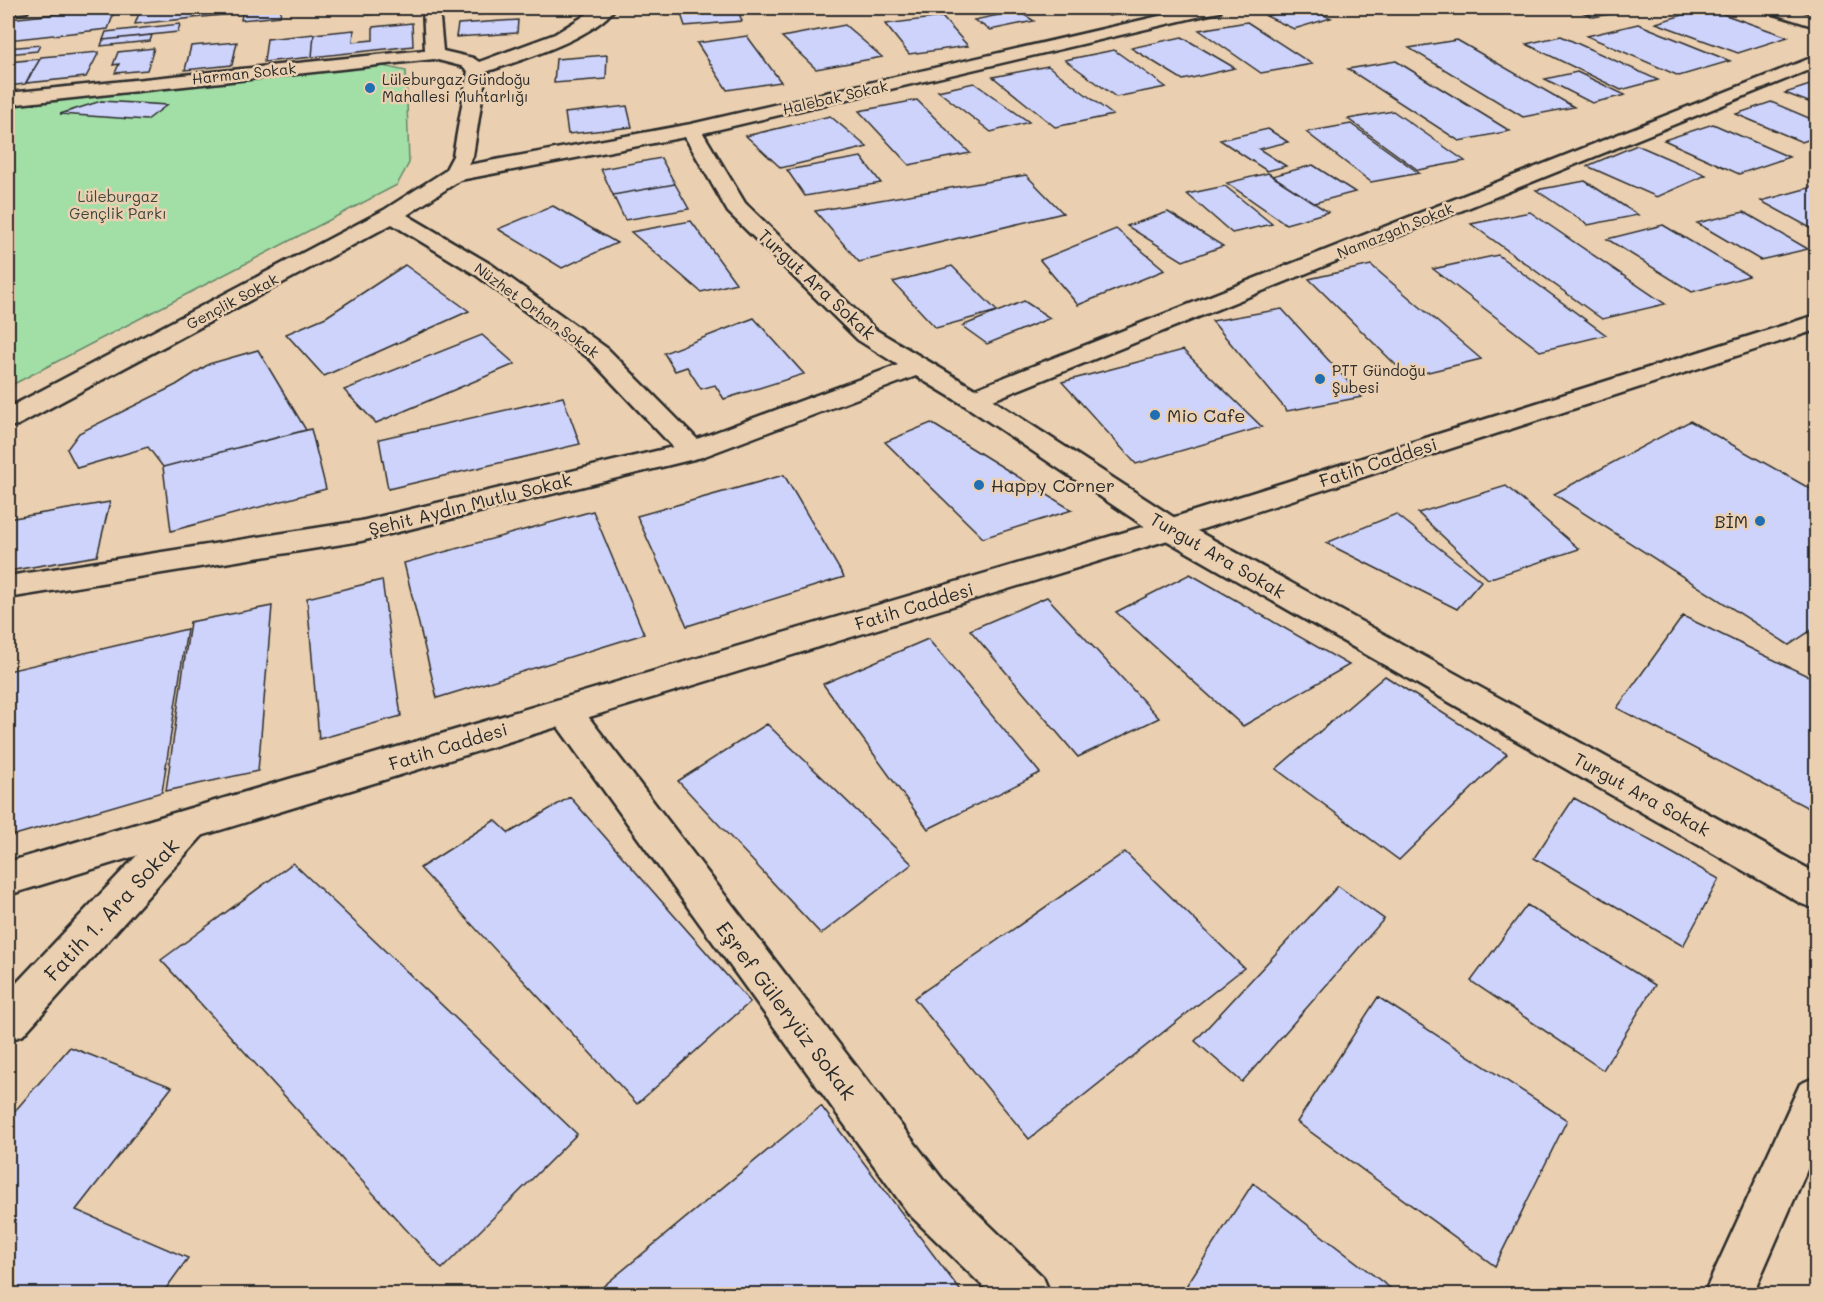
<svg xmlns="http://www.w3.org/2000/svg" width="1824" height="1302" viewBox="0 0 1824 1302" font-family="Mali,sans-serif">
  <rect width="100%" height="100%" fill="#ead0b1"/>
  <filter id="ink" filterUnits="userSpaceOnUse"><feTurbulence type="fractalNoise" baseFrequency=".0167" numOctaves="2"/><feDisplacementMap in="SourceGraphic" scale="12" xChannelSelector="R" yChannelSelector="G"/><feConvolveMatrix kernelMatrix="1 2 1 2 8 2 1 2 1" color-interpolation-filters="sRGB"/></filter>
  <g filter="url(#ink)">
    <path fill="#a1dfa6" stroke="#668568" stroke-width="1.5" d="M 374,64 L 406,71 L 409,163 L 397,185 L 8,387 L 8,104 Z"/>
    <path fill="#ced3fb" stroke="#2b2b2b" stroke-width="1.5" d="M 116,8 L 108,29 L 8,40 L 8,19 Z
      M 141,8 L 196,8 L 194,18 L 135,24 Z
      M 196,8 L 233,8 L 231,14 L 194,18 Z
      M 243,8 L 281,8 L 280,16 L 241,20 Z
      M 368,8 L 417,8 L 417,9 L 368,15 Z
      M 464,8 L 528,8 L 528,10 L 465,16 Z
      M 679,8 L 737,8 L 742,21 L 685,26 Z
      M 1097,8 L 1146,8 L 1148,9 L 1109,16 Z
      M 1298,8 L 1307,8 L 1331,18 L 1294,29 L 1266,16 Z
      M 1572,8 L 1641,8 L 1594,17 Z
      M 1706,8 L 1788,37 L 1738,53 L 1656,23 Z
      M 1018,11 L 1034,21 L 990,30 L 974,20 Z
      M 942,17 L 968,46 L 909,54 L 885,24 Z
      M 518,20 L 517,33 L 456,37 L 458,24 Z
      M 1247,22 L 1312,64 L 1261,73 L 1199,30 Z
      M 412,23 L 413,46 L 312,57 L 314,34 L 354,30 L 353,42 L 373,40 L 373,27 Z
      M 180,24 L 178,32 L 103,40 L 106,32 Z
      M 1638,24 L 1730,61 L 1679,76 L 1587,36 Z
      M 845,25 L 882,57 L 816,69 L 782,37 Z
      M 314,34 L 312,57 L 264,62 L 267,39 Z
      M 152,35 L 150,41 L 101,46 L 103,40 Z
      M 747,36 L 781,82 L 727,90 L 697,43 Z
      M 1561,36 L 1658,80 L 1621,90 L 1526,44 Z
      M 1182,37 L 1235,68 L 1183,80 L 1131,48 Z
      M 1457,40 L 1574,107 L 1523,117 L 1409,48 Z
      M 237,42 L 232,65 L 185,70 L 191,46 Z
      M 40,45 L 37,51 L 8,54 L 8,48 Z
      M 154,48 L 147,70 L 115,73 L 119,64 L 113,65 L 118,52 Z
      M 1114,50 L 1166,87 L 1116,97 L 1065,60 Z
      M 99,52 L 86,77 L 26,83 L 41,57 Z
      M 607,55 L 606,79 L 554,83 L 556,59 Z
      M 40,59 L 25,84 L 8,86 L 8,62 Z
      M 1396,61 L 1510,131 L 1459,141 L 1348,69 Z
      M 1048,66 L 1113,115 L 1055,127 L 993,77 Z
      M 1577,72 L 1625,95 L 1592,103 L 1545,79 Z
      M 974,83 L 1029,122 L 991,132 L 938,91 Z
      M 1816,83 L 1816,105 L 1785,93 Z
      M 917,100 L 970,153 L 909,165 L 859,111 Z
      M 101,101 L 167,105 L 147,120 L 60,114 Z
      M 1771,102 L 1816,121 L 1816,137 L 1802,142 L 1736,114 Z
      M 627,106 L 632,127 L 568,134 L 565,113 Z
      M 1393,111 L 1465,161 L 1418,170 L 1348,119 Z
      M 830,116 L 867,147 L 781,168 L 746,136 Z
      M 1351,124 L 1419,173 L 1371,182 L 1306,132 Z
      M 1713,124 L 1789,157 L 1739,174 L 1664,140 Z
      M 1268,129 L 1288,142 L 1259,149 L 1286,166 L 1267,171 L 1220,140 Z
      M 1637,145 L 1706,175 L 1657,197 L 1587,166 Z
      M 861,157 L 881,183 L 805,196 L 787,170 Z
      M 661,158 L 675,184 L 613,195 L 601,169 Z
      M 1313,165 L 1355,192 L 1314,203 L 1272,176 Z
      M 1268,173 L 1328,212 L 1286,224 L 1227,183 Z
      M 1026,175 L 1063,213 L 859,262 L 815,211 Z
      M 1585,181 L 1638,215 L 1588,225 L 1536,190 Z
      M 675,184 L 689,209 L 625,220 L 613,195 Z
      M 1225,186 L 1272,224 L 1232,233 L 1187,194 Z
      M 1816,186 L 1816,231 L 1761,201 Z
      M 553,206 L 617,243 L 562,268 L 498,229 Z
      M 1168,212 L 1223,246 L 1183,261 L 1127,226 Z
      M 1530,212 L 1665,304 L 1602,319 L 1471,224 Z
      M 1744,212 L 1808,249 L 1760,260 L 1697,223 Z
      M 691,221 L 736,283 L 701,292 L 631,232 Z
      M 1663,225 L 1749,276 L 1692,292 L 1607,239 Z
      M 1116,229 L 1165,270 L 1078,305 L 1040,260 Z
      M 1498,255 L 1606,335 L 1540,351 L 1433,269 Z
      M 405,265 L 469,311 L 324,376 L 286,334 L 326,317 Z
      M 1371,265 L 1481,359 L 1408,377 L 1309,279 Z
      M 952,266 L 997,311 L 936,328 L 893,282 Z
      M 1024,301 L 1050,318 L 987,344 L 962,326 Z
      M 1282,309 L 1362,397 L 1287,411 L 1212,321 Z
      M 754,318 L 804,374 L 724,399 L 715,385 L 701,389 L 687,367 L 675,371 L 664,353 Z
      M 482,335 L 515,364 L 376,423 L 344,390 Z
      M 258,350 L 306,430 L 163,467 L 148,447 L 77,468 L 67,449 L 79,433 L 176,385 L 209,364 Z
      M 1183,350 L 1262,427 L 1136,464 L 1062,382 Z
      M 563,397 L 580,444 L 388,489 L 379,439 Z
      M 1690,421 L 1816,492 L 1816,627 L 1789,645 L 1554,494 Z
      M 931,423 L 1072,510 L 983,538 L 885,442 Z
      M 311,429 L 326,489 L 171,531 L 163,467 Z
      M 784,475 L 844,577 L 687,626 L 637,516 Z
      M 1506,486 L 1579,549 L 1488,579 L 1418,513 Z
      M 110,502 L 97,556 L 8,571 L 8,519 Z
      M 593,511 L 644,634 L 437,698 L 404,563 Z
      M 1396,514 L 1481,581 L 1457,609 L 1326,543 Z
      M 1190,574 L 1349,665 L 1243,726 L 1116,612 Z
      M 382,580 L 401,716 L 319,739 L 307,598 Z
      M 1047,597 L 1159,718 L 1078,757 L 970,630 Z
      M 272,606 L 258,771 L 166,791 L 190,622 Z
      M 1683,616 L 1816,680 L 1816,812 L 1617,708 Z
      M 187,629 L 162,792 L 8,837 L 8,671 Z
      M 928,639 L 1040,773 L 928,829 L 823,684 Z
      M 1385,676 L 1507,754 L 1399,860 L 1276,769 Z
      M 767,724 L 912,864 L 821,934 L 678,781 Z
      M 570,797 L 750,1002 L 637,1104 L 420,868 L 495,820 L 509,833 Z
      M 1574,798 L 1719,879 L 1683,946 L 1534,858 Z
      M 1125,852 L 1244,968 L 1029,1139 L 914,998 Z
      M 293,863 L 577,1134 L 442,1269 L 161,960 Z
      M 1338,886 L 1384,919 L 1242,1082 L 1195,1041 Z
      M 1527,905 L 1655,985 L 1603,1070 L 1471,981 Z
      M 1378,997 L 1567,1120 L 1495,1266 L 1297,1122 Z
      M 70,1047 L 172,1087 L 76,1210 L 188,1258 L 162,1294 L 8,1294 L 8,1119 Z
      M 821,1106 L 963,1294 L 594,1294 Z
      M 1253,1183 L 1398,1294 L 1181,1294 Z"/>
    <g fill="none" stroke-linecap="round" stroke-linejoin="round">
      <g stroke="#2b2b2b" stroke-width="5">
        <path id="minor" d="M 8,8 L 29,8 L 27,12 L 8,14 Z
          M 423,8 L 439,8 L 443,51 L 473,58 L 479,62 L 555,34 L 597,8 L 615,8 C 593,39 521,60 486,72 L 473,156 L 468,165 L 691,124 L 1194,8 L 1222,8 L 1220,12 L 1214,13 L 703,133 L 745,203 L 876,330 L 975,389 L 1816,56 L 1816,67 L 993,400 L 1181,522 L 1816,873 L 1816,909 L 1802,904 L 1159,536 L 964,405 L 916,376 L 702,457 L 361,541 L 8,598 L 8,576 L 361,521 L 673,447 L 590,359 L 476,275 L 392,224 L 18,425 L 8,427 L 8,408 L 384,210 L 445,171 L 453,156 L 468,71 L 461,66 L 434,59 L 8,105 L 8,93 L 425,50 ZM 685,137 L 728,212 L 858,340 L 898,365 L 697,439 L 608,349 L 492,265 L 407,215 L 460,180 Z
          M 565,698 L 577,702 L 943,1180 L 1043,1277 L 1050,1294 L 991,1294 L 909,1214 L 553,720 L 548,711 L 553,702 Z
          M 190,809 L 203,813 L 209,824 L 203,835 L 23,1035 L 8,1041 L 8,992 L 177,813 Z"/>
      </g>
      <g stroke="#2b2b2b" stroke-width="5">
        <path id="major" d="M 1766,8 L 1789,8 L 1816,17 L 1816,27 L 1768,12 Z
          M 1816,315 L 1816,330 L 1181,536 L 8,895 L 8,862 L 1159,522 Z
          M 1816,1077 L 1816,1149 L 1753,1294 L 1704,1294 L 1800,1084 Z"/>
      </g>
      <use href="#minor" fill="#ead0b1" fill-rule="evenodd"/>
      <use href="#major" fill="#ead0b1" fill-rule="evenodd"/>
    </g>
  </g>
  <g fill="#1f6fb2" stroke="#ead0b1" stroke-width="2">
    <circle cx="370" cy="88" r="6"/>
    <circle cx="1320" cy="379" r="6"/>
    <circle cx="1155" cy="415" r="6"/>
    <circle cx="979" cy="485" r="6"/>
    <circle cx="1760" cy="521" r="6"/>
  </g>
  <g text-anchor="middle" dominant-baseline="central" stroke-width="5" stroke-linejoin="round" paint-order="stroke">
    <g font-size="15" fill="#2b2b2b" stroke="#ead0b1">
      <text transform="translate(244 73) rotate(-6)">Harman Sokak</text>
      <text transform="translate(835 97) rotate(-13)">Halebak Sokak</text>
      <text transform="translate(1395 230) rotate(-22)">Namazgah Sokak</text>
      <text transform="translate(232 301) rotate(-28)">Gençlik Sokak</text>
      <text transform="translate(537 310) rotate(36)">Nüzhet Orhan Sokak</text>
    </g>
    <g font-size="15" fill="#2b2b2b" stroke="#ead0b1" text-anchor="start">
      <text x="382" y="79">Lüleburgaz Gündoğu<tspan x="382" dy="17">Mahallesi Muhtarlığı</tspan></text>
      <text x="1332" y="370">PTT Gündoğu<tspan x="1332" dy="17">Şubesi</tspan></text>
    </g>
    <g font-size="15" fill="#3d463d" stroke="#ead0b1">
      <text x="118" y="196">Lüleburgaz<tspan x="118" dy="17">Gençlik Parkı</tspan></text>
    </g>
    <g font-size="18" fill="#2b2b2b" stroke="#ead0b1">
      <text transform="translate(817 284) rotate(43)">Turgut Ara Sokak</text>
      <text transform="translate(1378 462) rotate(-18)">Fatih Caddesi</text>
      <text transform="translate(470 504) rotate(-14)">Şehit Aydın Mutlu Sokak</text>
      <text transform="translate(1218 555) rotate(30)">Turgut Ara Sokak</text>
      <text transform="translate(914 606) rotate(-17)">Fatih Caddesi</text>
      <text transform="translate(448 746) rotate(-17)">Fatih Caddesi</text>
      <text transform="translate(1642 794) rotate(29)">Turgut Ara Sokak</text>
    </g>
    <g font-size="18" fill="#2b2b2b" stroke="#ead0b1" text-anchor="start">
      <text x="1167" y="415">Mio Cafe</text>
      <text x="991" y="485">Happy Corner</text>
      <text x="1748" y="521" text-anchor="end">BİM</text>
    </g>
    <g font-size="21" fill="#2b2b2b" stroke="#ead0b1">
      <text transform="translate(111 909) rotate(-47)">Fatih 1. Ara Sokak</text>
      <text transform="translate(787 1010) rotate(53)">Eşref Güleryüz Sokak</text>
    </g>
  </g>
  <rect width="1824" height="1302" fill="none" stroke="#ead0b1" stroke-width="30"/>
  <rect x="15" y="15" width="1794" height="1272" fill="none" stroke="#2b2b2b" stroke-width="2" filter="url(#ink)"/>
</svg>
